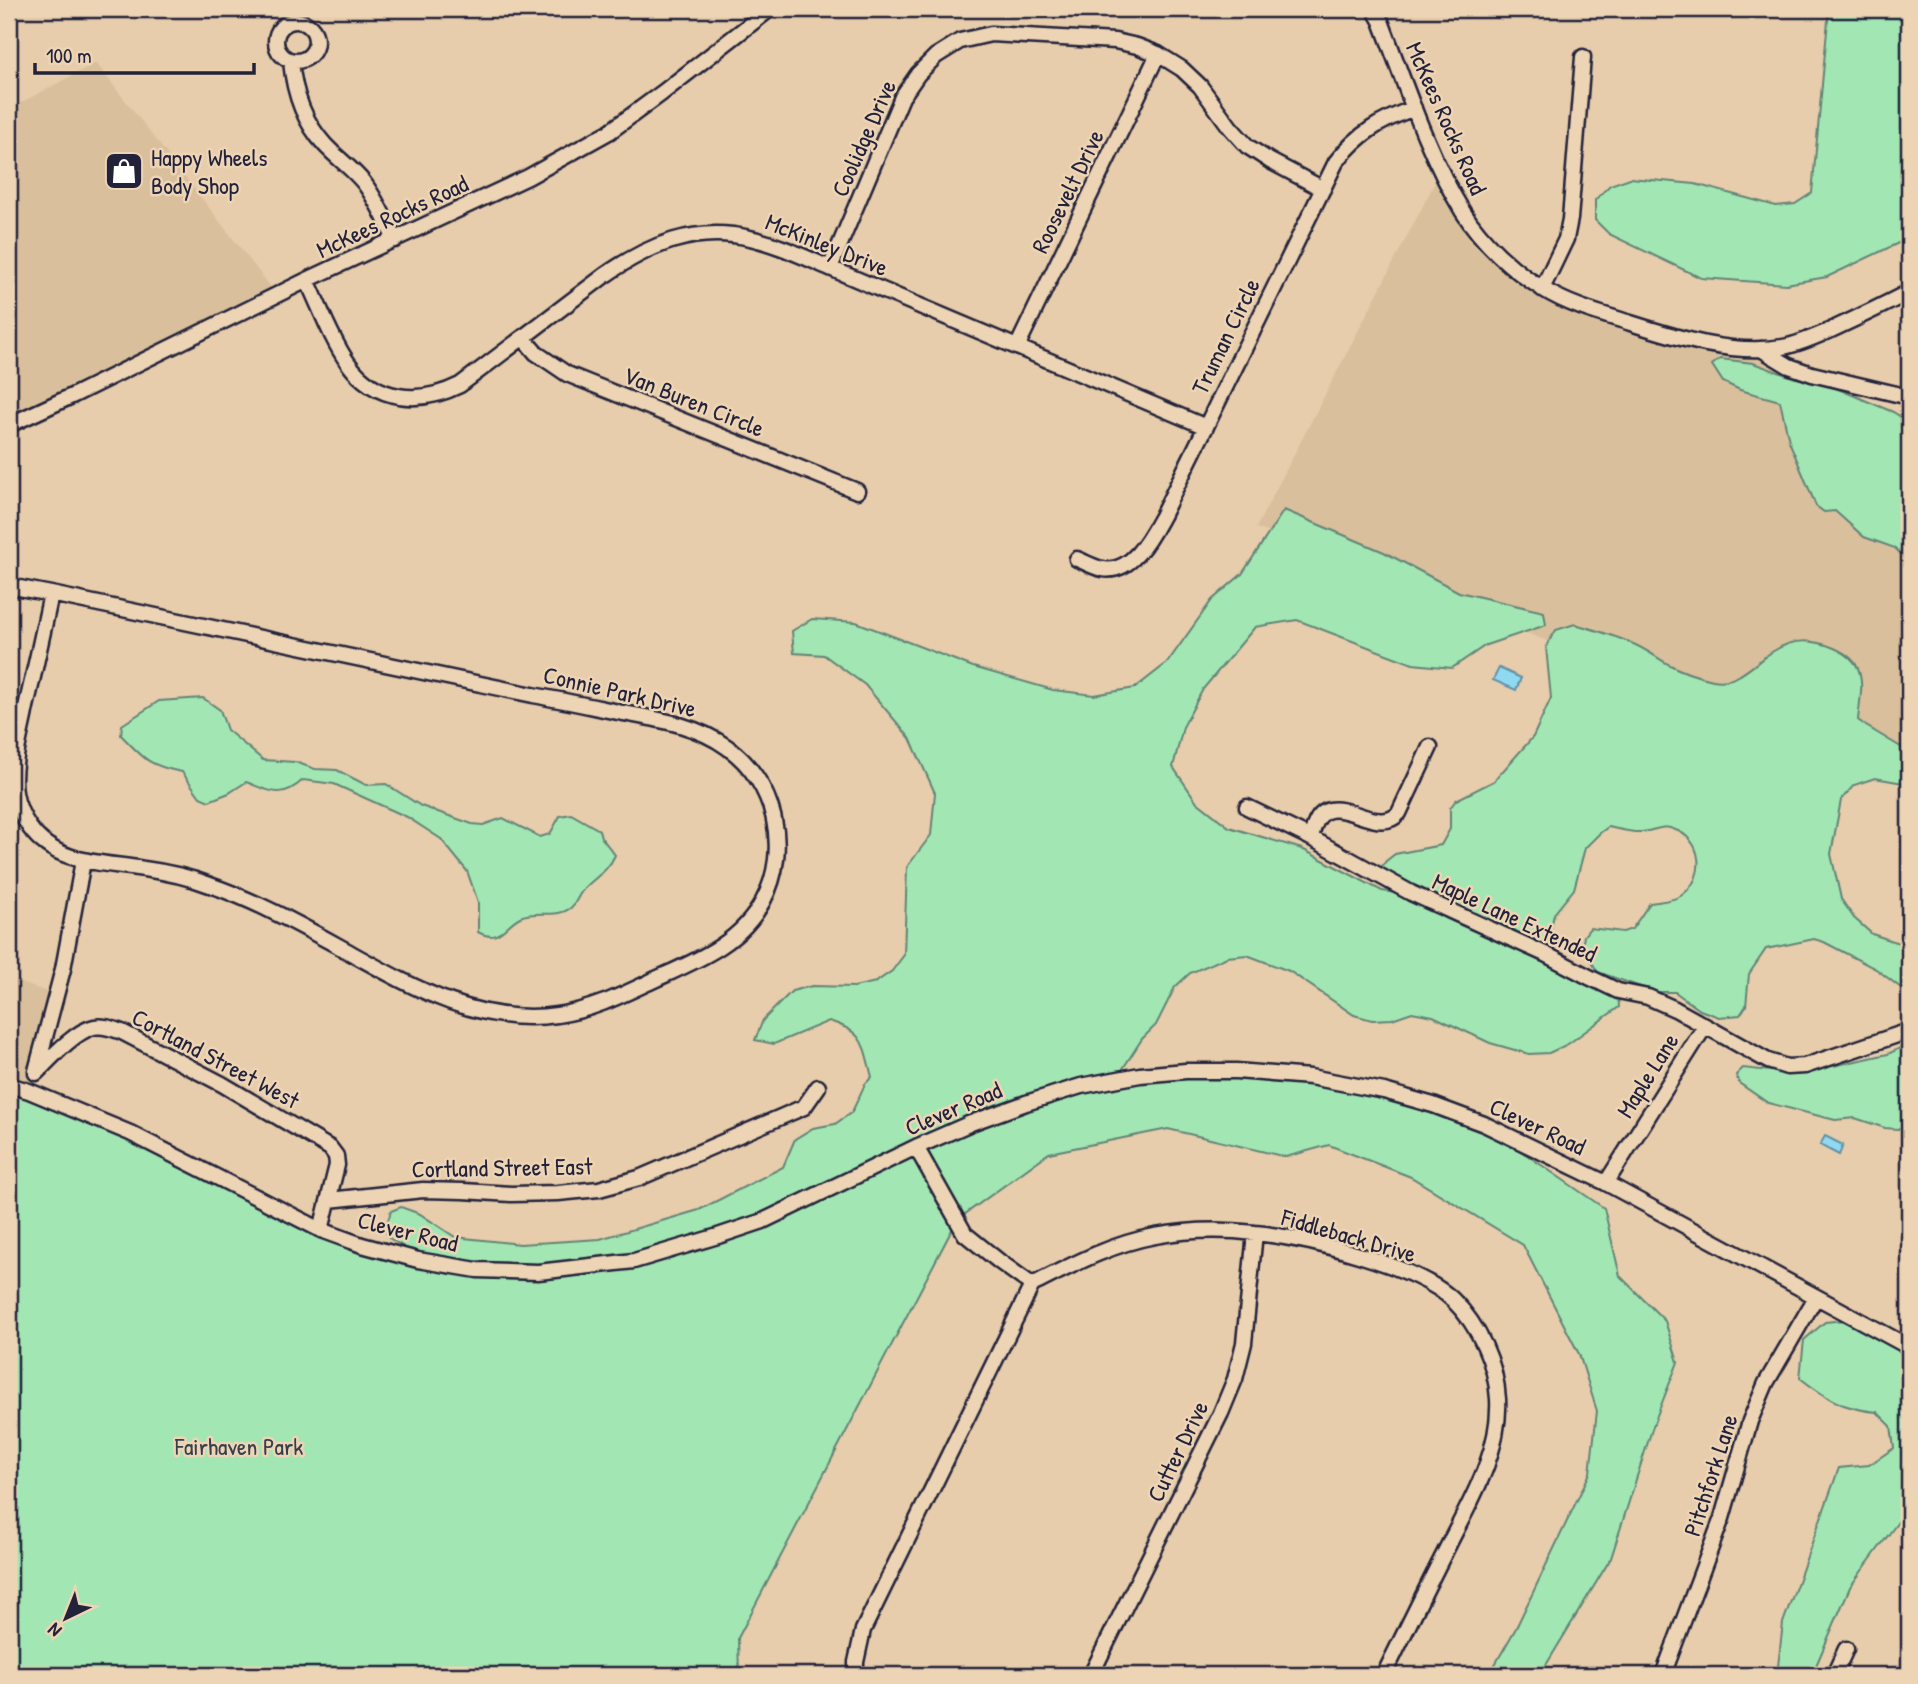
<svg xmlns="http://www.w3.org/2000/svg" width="1918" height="1684" viewBox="0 0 1918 1684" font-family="'Patrick Hand',sans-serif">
  <rect width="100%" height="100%" fill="#e7cdab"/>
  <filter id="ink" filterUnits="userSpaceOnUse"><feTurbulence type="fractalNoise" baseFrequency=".0143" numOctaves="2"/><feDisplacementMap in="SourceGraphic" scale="14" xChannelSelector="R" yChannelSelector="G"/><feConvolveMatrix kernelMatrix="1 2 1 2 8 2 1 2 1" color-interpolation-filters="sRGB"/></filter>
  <g filter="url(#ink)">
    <path fill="#d9bf9c" d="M 96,63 L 277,295 L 9,425 L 9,109 Z
      M 1441,171 L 1464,213 L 1542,289 L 1655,331 L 1761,349 L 1865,386 L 1835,511 L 1909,538 L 1909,781 L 1256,528 Z
      M 9,979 L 56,995 L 29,1091 L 9,1085 Z"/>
    <path fill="#a2e7b3" stroke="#628477" stroke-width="2" d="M 1829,9 L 1909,9 L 1909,238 L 1827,277 L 1786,284 L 1701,278 L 1609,234 L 1595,220 L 1595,200 L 1610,185 L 1630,178 L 1695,184 L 1776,206 L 1795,204 L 1812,193 Z
      M 1720,359 L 1753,363 L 1795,378 L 1819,381 L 1893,412 L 1909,422 L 1909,562 L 1895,548 L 1864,537 L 1835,511 L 1824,512 L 1816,506 L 1789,441 L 1780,401 L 1740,390 L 1723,382 L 1712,365 Z
      M 1284,510 L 1384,552 L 1459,592 L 1544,612 L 1546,625 L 1486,645 L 1452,668 L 1413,664 L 1297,620 L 1255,627 L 1203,689 L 1183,727 L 1173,767 L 1197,802 L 1229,827 L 1302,849 L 1382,891 L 1410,895 L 1618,993 L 1619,1007 L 1568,1044 L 1549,1053 L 1529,1054 L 1490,1043 L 1433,1016 L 1412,1012 L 1392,1019 L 1372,1020 L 1354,1015 L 1289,971 L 1247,955 L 1227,957 L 1190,973 L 1175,987 L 1156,1025 L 1142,1039 L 1122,1070 L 1025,1102 L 759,1218 L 633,1256 L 537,1269 L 476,1266 L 419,1256 L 389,1238 L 385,1230 L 391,1211 L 401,1207 L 420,1214 L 455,1237 L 520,1244 L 600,1239 L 699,1210 L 783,1167 L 795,1139 L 813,1128 L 835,1124 L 852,1112 L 865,1084 L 872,1077 C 863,1044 865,1032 829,1021 L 774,1044 L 755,1040 L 763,1020 L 792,991 L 812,986 L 854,987 L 876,982 L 892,971 L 904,955 L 907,867 L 931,835 L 935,793 L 910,738 L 865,685 L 824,655 L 794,653 L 792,631 L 812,619 L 856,622 L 973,667 L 1053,690 L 1094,695 L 1135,688 L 1167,663 L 1212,600 L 1242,574 Z
      M 1575,624 C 1594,630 1613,635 1631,643 C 1644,648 1656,657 1668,664 C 1681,671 1699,677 1713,680 C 1755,689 1769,620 1834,648 C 1870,663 1861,687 1858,720 L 1866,726 L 1909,752 L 1909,784 L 1875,778 L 1854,785 L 1841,800 L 1831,854 L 1841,899 L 1854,918 L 1872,934 L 1902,944 L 1909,950 L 1909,994 L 1876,969 L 1824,942 L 1814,939 L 1766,949 L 1749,974 L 1746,1006 L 1740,1015 L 1719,1017 L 1700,1010 L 1675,992 L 1655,992 L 1598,972 L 1582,947 L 1584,936 L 1590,928 L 1623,932 L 1632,929 L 1650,903 C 1660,901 1675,901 1682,895 C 1707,877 1703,838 1673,829 C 1661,824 1653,832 1641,832 C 1631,833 1619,829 1608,827 L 1600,833 L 1585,848 L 1574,889 L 1554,914 L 1546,952 L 1377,873 L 1386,861 L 1395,854 L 1441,845 L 1450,829 L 1450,808 L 1456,800 L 1494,781 L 1533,737 L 1551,698 L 1546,647 L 1556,630 Z
      M 203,698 L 220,710 L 227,730 L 263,760 L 295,762 L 315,769 L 337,770 L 366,785 L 386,784 L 421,806 L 472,824 L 483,825 L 503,818 L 540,837 L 550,834 L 560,816 L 571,814 L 599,830 L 601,837 L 615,855 C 607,873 594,877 582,891 C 577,897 576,905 569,909 C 556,918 534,910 520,917 C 503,926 500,944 478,932 L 478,902 L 467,871 L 441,839 L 407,817 L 334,784 L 303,780 C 281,800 270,791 246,782 L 229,793 L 209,801 L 200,797 L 182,772 C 149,766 144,759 121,735 L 122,725 L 159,701 Z
      M 1906,1045 L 1909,1045 L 1909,1130 L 1885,1128 L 1855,1118 L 1835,1120 L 1768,1103 L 1739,1083 L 1736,1075 L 1743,1068 L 1796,1074 L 1888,1054 Z
      M 1236,1072 L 1384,1092 L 1483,1125 L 1604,1208 L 1620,1276 L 1665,1321 L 1678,1362 L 1654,1423 L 1611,1558 L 1543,1670 L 1543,1675 L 1489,1675 L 1516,1628 L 1590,1473 L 1597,1411 L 1579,1354 L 1523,1245 L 1411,1177 L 1329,1145 L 1286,1157 L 1168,1129 L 1049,1153 L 957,1220 L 738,1638 L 739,1675 L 9,1675 L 9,1085 L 29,1091 L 321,1230 L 477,1270 L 634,1261 L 718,1236 L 916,1147 L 1081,1088 Z
      M 1855,1319 L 1909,1349 L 1909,1516 L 1898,1522 L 1850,1587 L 1812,1675 L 1777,1675 L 1783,1623 L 1839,1468 L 1869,1465 L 1894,1448 L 1891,1426 L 1877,1412 C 1843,1409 1827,1399 1800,1378 L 1804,1340 L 1825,1322 Z"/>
    <path fill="#8fdaf0" stroke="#6390a8" stroke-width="2" d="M 1499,668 L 1521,678 L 1516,690 L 1493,680 Z
      M 1825,1136 L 1843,1145 L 1839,1155 L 1820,1145 Z"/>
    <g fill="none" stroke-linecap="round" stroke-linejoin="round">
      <g stroke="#22223b" stroke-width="19">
        <path id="minor" d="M 1374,9 L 1381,21 C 1405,84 1428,155 1463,212 C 1482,242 1512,270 1543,289 C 1567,304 1594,312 1621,320 C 1672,336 1729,356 1783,347 C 1800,344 1817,336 1833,329 C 1859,317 1884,305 1909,292
          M276 41a20 20 0 1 1 40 0a20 20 0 1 1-40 0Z
          M 291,61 C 294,93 303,121 325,145 C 337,158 353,169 364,183 C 377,200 386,221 395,240
          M 830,268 L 902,97 L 918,74 L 936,56 L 960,41 L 991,34 L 1115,41 L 1137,46 L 1158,54 L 1182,69 L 1200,86 L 1230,127 L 1247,146 L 1270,161 L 1323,189
          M 307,280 C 320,307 331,339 348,363 C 376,402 420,405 460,385 L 604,276 C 648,245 695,225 750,238 C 777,244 804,257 830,268 L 1206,427
          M 1542,289 L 1566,239 L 1570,219 L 1583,57
          M 523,338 L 536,353 L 567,374 L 857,491
          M 1017,347 L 1158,54
          M 1761,349 L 1789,366 L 1812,374 L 1909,397
          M 9,425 L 74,395 L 307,280 L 528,177 L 609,132 L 662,93 L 770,9
          M 1077,559 C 1085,562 1095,568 1103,569 C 1132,574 1151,536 1162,516 L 1336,162 C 1359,133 1380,121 1414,108
          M 9,586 L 51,594 C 211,627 372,661 533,695 C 561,700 589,706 618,712 C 656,719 695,724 727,747 C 775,781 791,849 763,901 C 741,943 698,960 656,979 C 624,994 593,1010 557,1015 C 478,1027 407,984 340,947 C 298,924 256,901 210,885 C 189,877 166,872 144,869 C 104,862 56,865 30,828 C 23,818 17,805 15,793 C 11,765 21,734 26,707 C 35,669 43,632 51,594
          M 1247,807 L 1311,838 L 1411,893 L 1545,954 L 1591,978 L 1618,991 L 1648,997 L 1675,1009 L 1768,1061 L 1787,1067 L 1805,1066 L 1909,1031
          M 1311,838 C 1323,774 1374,842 1399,813 L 1430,747
          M 36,1071 L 63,969 L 83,861
          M 36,1073 C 50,1059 75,1031 94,1027 C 104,1025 113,1029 122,1032 L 222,1084 L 330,1148 L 336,1156 L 337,1165 L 321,1230
          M 9,1085 L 29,1091 L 130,1133 L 321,1230 L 362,1245 L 418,1260 L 477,1270 L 538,1272 L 634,1261 L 718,1236 L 763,1221 L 916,1147 L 971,1123 L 1026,1103 L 1081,1086 L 1140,1075 L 1186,1071 L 1236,1071 L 1310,1077 L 1384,1091 L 1433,1105 L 1484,1124 L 1606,1183 L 1909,1347
          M 916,1147 L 965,1234 L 1000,1262 L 1032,1285
          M 1606,1183 L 1705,1026
          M 329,1200 L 423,1190 L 463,1191 L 511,1194 L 558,1193 L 599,1189 L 639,1178 L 804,1107 L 818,1087
          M 856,1675 L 856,1662 L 863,1630 L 1032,1285 C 1072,1265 1111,1244 1155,1236 C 1187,1230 1222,1229 1255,1233 C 1306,1238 1417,1265 1453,1300 C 1479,1326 1496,1363 1498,1399 C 1501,1454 1468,1505 1445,1552 C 1424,1593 1404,1634 1384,1675
          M 1091,1675 L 1221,1413 L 1235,1379 L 1244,1343 L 1255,1233
          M 1663,1675 L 1722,1518 L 1750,1421 L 1766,1383 L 1816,1297
          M 1834,1675 L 1846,1649"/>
      </g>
      <use href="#minor" stroke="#edd4b5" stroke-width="14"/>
    </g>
  </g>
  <defs>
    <g id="shop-square" transform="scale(2.0125)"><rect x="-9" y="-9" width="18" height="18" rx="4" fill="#22223b" stroke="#edd4b5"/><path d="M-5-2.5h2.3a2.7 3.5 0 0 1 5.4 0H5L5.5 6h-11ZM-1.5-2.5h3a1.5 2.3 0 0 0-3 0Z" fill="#fff"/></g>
  </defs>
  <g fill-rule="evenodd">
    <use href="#shop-square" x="124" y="171"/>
  </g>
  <g text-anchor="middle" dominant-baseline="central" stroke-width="5" stroke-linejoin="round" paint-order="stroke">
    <g font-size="24" fill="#22223b" stroke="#edd4b5">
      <text transform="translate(1447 118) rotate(66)">McKees Rocks Road</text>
      <text transform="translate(863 138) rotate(-66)">Coolidge Drive</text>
      <text transform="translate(1067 191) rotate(-64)">Roosevelt Drive</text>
      <text transform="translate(392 216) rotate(-25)">McKees Rocks Road</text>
      <text transform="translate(827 244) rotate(22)">McKinley Drive</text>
      <text transform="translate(1225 336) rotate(-64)">Truman Circle</text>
      <text transform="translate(694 401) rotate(22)">Van Buren Circle</text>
      <text transform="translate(620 691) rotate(13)">Connie Park Drive</text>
      <text transform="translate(1515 917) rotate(25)">Maple Lane Extended</text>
      <text transform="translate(216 1058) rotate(28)">Cortland Street West</text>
      <text transform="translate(1647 1075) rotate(-58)">Maple Lane</text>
      <text transform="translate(953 1108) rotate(-23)">Clever Road</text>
      <text transform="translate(1538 1126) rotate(25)">Clever Road</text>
      <text transform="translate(502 1167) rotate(-1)">Cortland Street East</text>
      <text transform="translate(408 1231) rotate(14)">Clever Road</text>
      <text transform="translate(1349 1235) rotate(16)">Fiddleback Drive</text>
      <text transform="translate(1177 1451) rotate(-64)">Cutter Drive</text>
      <text transform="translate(1710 1475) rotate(-72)">Pitchfork Lane</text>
    </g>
    <g font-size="24" fill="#22223b" stroke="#edd4b5" text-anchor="start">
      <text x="151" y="157">Happy Wheels<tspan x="151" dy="28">Body Shop</tspan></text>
    </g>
    <g font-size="24" fill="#35404d" stroke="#edd4b5">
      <text x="239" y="1446">Fairhaven Park</text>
    </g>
  </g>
  <rect width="1918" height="1684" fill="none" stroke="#edd4b5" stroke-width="35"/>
  <rect x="18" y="18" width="1883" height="1649" fill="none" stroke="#22223b" stroke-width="2.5" filter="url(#ink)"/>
  <g transform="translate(66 1618) rotate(223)" stroke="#edd4b5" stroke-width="5" paint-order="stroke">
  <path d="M0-5L12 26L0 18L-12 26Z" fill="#22223b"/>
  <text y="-10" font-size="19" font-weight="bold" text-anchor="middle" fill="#22223b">N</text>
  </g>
  <path d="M35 63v10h219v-10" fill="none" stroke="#22223b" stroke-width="3.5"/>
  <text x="46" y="63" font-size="21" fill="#22223b" stroke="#edd4b5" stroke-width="5" paint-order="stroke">100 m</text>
</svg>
